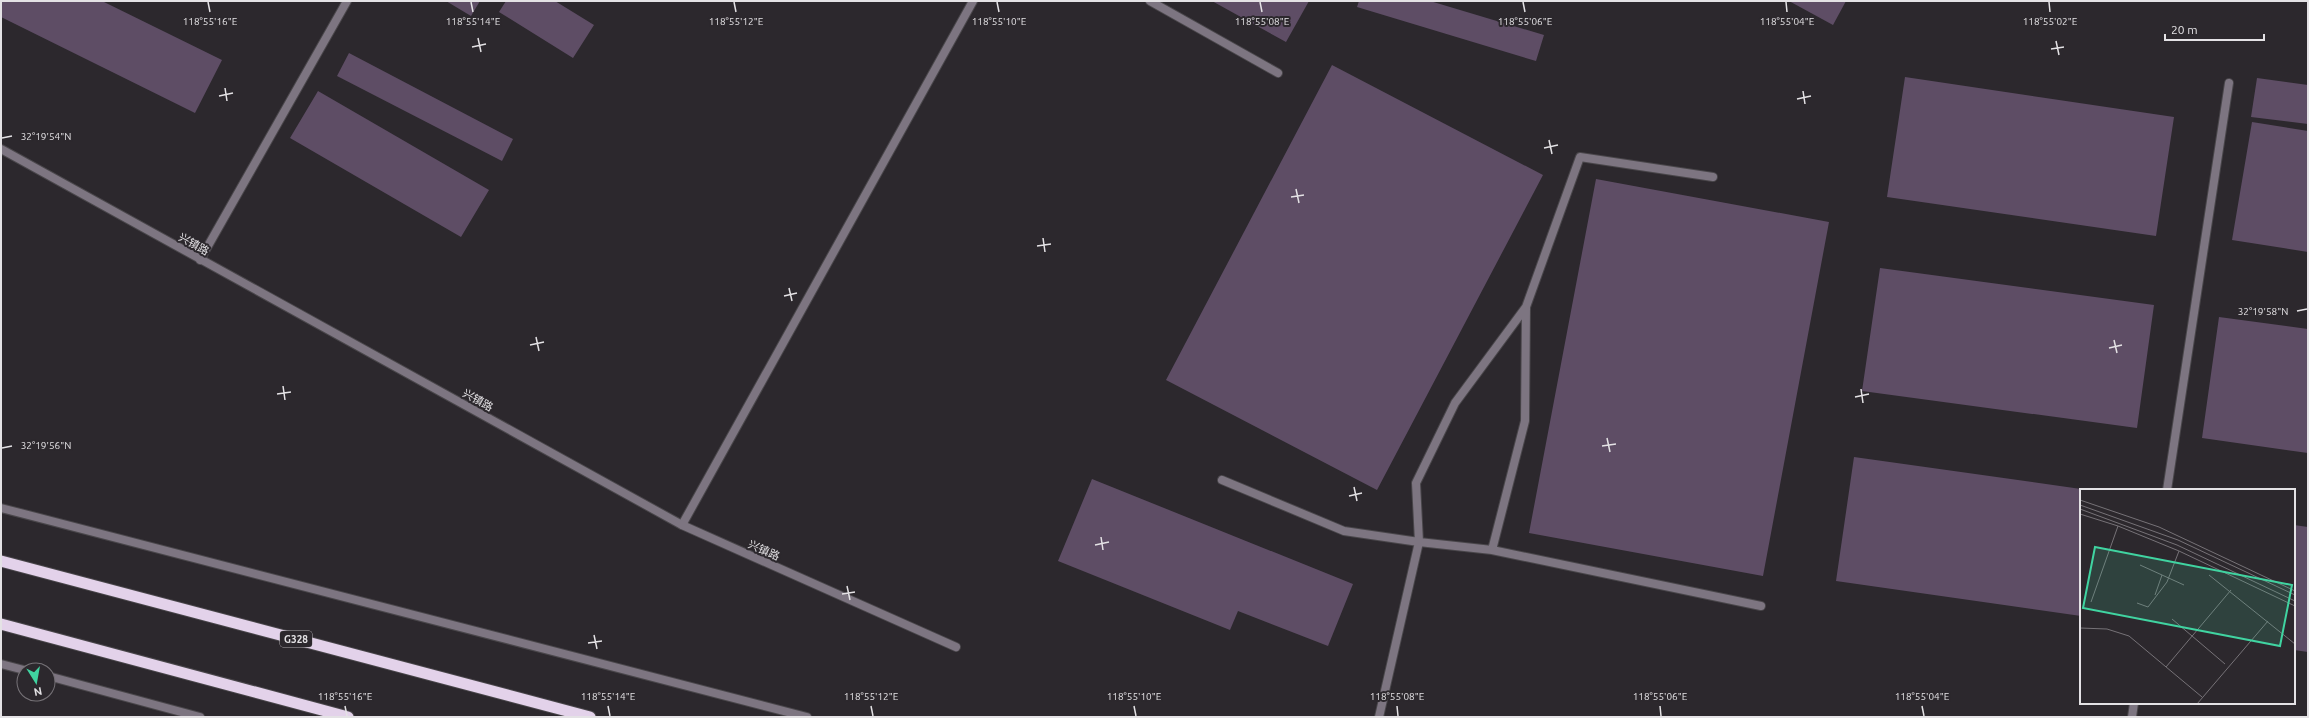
<svg xmlns="http://www.w3.org/2000/svg" width="2309" height="718" viewBox="0 0 2309 718" font-family="Ubuntu,'Noto Sans SC',sans-serif">
  <rect width="100%" height="100%" fill="#2c282d"/>
  <path fill="#5e4d65" d="M 1,1 L 102,1 L 222,60 L 195,113 L 1,17 Z
    M 446,1 L 480,1 L 471,16 Z
    M 506,1 L 555,1 L 594,25 L 573,58 L 499,12 Z
    M 1212,1 L 1309,1 L 1286,42 Z
    M 1359,1 L 1430,1 L 1544,35 L 1536,61 L 1357,7 Z
    M 1789,1 L 1846,1 L 1833,25 Z
    M 349,53 L 513,139 L 502,161 L 337,76 Z
    M 1332,65 L 1543,175 L 1377,490 L 1166,380 Z
    M 1905,77 L 2174,117 L 2156,236 L 1887,197 Z
    M 2257,78 L 2308,85 L 2308,124 L 2251,117 Z
    M 318,91 L 489,190 L 461,237 L 290,138 Z
    M 2252,122 L 2308,131 L 2308,252 L 2232,240 Z
    M 1596,179 L 1829,222 L 1763,576 L 1529,533 Z
    M 1880,268 L 2154,305 L 2137,428 L 1862,391 Z
    M 2219,317 L 2308,329 L 2308,453 L 2202,438 Z
    M 1854,457 L 2081,489 L 2081,616 L 1836,581 Z
    M 1092,479 L 1353,584 L 1328,646 L 1238,611 L 1230,630 L 1058,561 Z
    M 2294,525 L 2308,527 L 2308,652 L 2294,650 Z"/>
  <g fill="none" stroke-linecap="round" stroke-linejoin="round">
    <g stroke="#49464a" stroke-width="10">
      <path id="service" d="M 1150,1 L 1278,73
        M 1222,480 L 1344,531 L 1419,542 L 1492,550 L 1525,421 L 1526,307
        M 2167,490 L 2229,83
        M 682,525 L 973,1
        M 1492,550 L 1761,606
        M 1379,717 L 1419,542 L 1416,483 L 1455,403 L 1526,307 L 1580,157 L 1713,177
        M 2132,717 L 2134,703"/>
    </g>
    <g stroke="#49464a" stroke-width="10">
      <path id="tertiary" d="M 1,149 L 682,525 L 956,647
        M 200,260 L 347,1
        M 1,508 L 807,717
        M 1,664 L 24,670
        M 48,676 L 200,717"/>
    </g>
    <g stroke="#49464a" stroke-width="13">
      <path id="trunk" d="M 1,561 L 590,717
        M 1,624 L 348,717"/>
    </g>
    <use href="#service" stroke="#7d7581" stroke-width="8"/>
    <use href="#tertiary" stroke="#7d7581" stroke-width="8"/>
    <use href="#trunk" stroke="#e3d2ea" stroke-width="11"/>
  </g>
  <path fill="none" stroke="#e4e2e5" stroke-width="1.5" d="M 208,2 L 210,12M 471,2 L 473,12M 734,2 L 736,12M 997,2 L 999,12M 1260,2 L 1262,12M 1523,2 L 1525,12M 1786,2 L 1787,12M 2049,2 L 2050,12M 478,38 L 481,52M 2056,41 L 2059,55M 472,47 L 486,44M 2051,49 L 2064,47M 225,88 L 227,101M 1803,91 L 1805,104M 219,96 L 233,93M 1797,99 L 1811,96M 2,138 L 12,136M 1549,140 L 1552,154M 1544,148 L 1558,145M 1296,189 L 1299,203M 1291,197 L 1304,195M 1043,238 L 1045,252M 1037,246 L 1051,244M 789,288 L 792,301M 784,296 L 797,293M 2297,311 L 2307,309M 536,337 L 539,351M 2114,340 L 2117,353M 530,345 L 544,342M 2109,348 L 2122,345M 283,386 L 285,400M 1861,389 L 1863,403M 277,394 L 291,392M 1855,397 L 1869,394M 1607,438 L 1610,452M 1602,446 L 1616,444M 2,448 L 12,446M 1354,487 L 1357,501M 1349,496 L 1362,493M 1101,537 L 1103,550M 1095,545 L 1109,542M 847,586 L 850,600M 842,594 L 855,592M 594,635 L 597,649M 588,643 L 602,641M 345,706 L 347,716M 608,706 L 610,716M 871,706 L 873,716M 1134,706 L 1136,716M 1397,706 L 1398,716M 1660,706 L 1661,716M 1922,706 L 1924,716"/>
  <g text-anchor="middle" dominant-baseline="central" stroke-width="4" stroke-linejoin="round" paint-order="stroke">
    <rect fill="#2c282d" stroke="#adaaae" stroke-width="1" x="280" y="631" width="32" height="16" rx="3"/>
    <g font-size="10" font-weight="bold" fill="#e4e2e5">
      <text x="296" y="639">G328</text>
    </g>
    <g font-size="11" fill="#e4e2e5" stroke="#2c282d">
      <text transform="translate(194 244) rotate(29)">兴镇路</text>
      <text transform="translate(478 400) rotate(29)">兴镇路</text>
      <text transform="translate(764 550) rotate(24)">兴镇路</text>
    </g>
  </g>
  <g transform="translate(2080 489)">
    <rect width="215" height="215" fill="#2c282d"/>
    <path fill="none" stroke="#767277" stroke-width="1" d="M 0,11 L 79,38 L 215,102M 0,16 L 98,51 L 215,106M 0,20 L 97,56 L 215,112M 0,25 L 38,37 L 99,62 L 215,117M 60,76 L 82,86M 129,86 L 215,155M 75,106 L 82,86 L 104,96M 11,113 L 38,37M 57,114 L 68,118 L 87,93 L 99,62M 92,130 L 145,175M 0,139 L 27,140 L 49,147 L 122,208M 86,178 L 151,101M 117,215 L 188,132"/>
    <path fill="#40d4a1" fill-opacity="0.15" stroke="#40d4a1" stroke-width="2" d="M 15,58 L 212,96 L 200,157 L 3,119 Z"/>
    <rect width="215" height="215" fill="none" stroke="#e4e2e5" stroke-width="2"/>
  </g>
  <g font-size="10" text-anchor="middle" fill="#e4e2e5" stroke="#2c282d" stroke-width="4" stroke-linejoin="round" paint-order="stroke">
    <text x="210" y="25">118°55'16"E</text>
    <text x="473" y="25">118°55'14"E</text>
    <text x="736" y="25">118°55'12"E</text>
    <text x="999" y="25">118°55'10"E</text>
    <text x="1262" y="25">118°55'08"E</text>
    <text x="1525" y="25">118°55'06"E</text>
    <text x="1787" y="25">118°55'04"E</text>
    <text x="2050" y="25">118°55'02"E</text>
    <text x="46" y="140">32°19'54"N</text>
    <text x="2263" y="315">32°19'58"N</text>
    <text x="46" y="449">32°19'56"N</text>
    <text x="345" y="700">118°55'16"E</text>
    <text x="608" y="700">118°55'14"E</text>
    <text x="871" y="700">118°55'12"E</text>
    <text x="1134" y="700">118°55'10"E</text>
    <text x="1397" y="700">118°55'08"E</text>
    <text x="1660" y="700">118°55'06"E</text>
    <text x="1922" y="700">118°55'04"E</text>
  </g>
  <rect width="2309" height="718" fill="none" stroke="#e4e2e5" stroke-width="4"/>
  <g transform="translate(36 682) rotate(169)"><circle r="19" fill="#2c282d" stroke="#767277"/>
  <path d="M0-3L7 15L0 10L-7 15Z" fill="#40d4a1"/>
  <text y="-6" font-size="11" font-weight="bold" text-anchor="middle" fill="#e4e2e5">N</text>
  </g>
  <path d="M2165 34v6h99v-6" fill="none" stroke="#e4e2e5" stroke-width="2"/>
  <text x="2171" y="34" font-size="12" fill="#e4e2e5" stroke="#2c282d" stroke-width="3" paint-order="stroke">20 m</text>
</svg>
